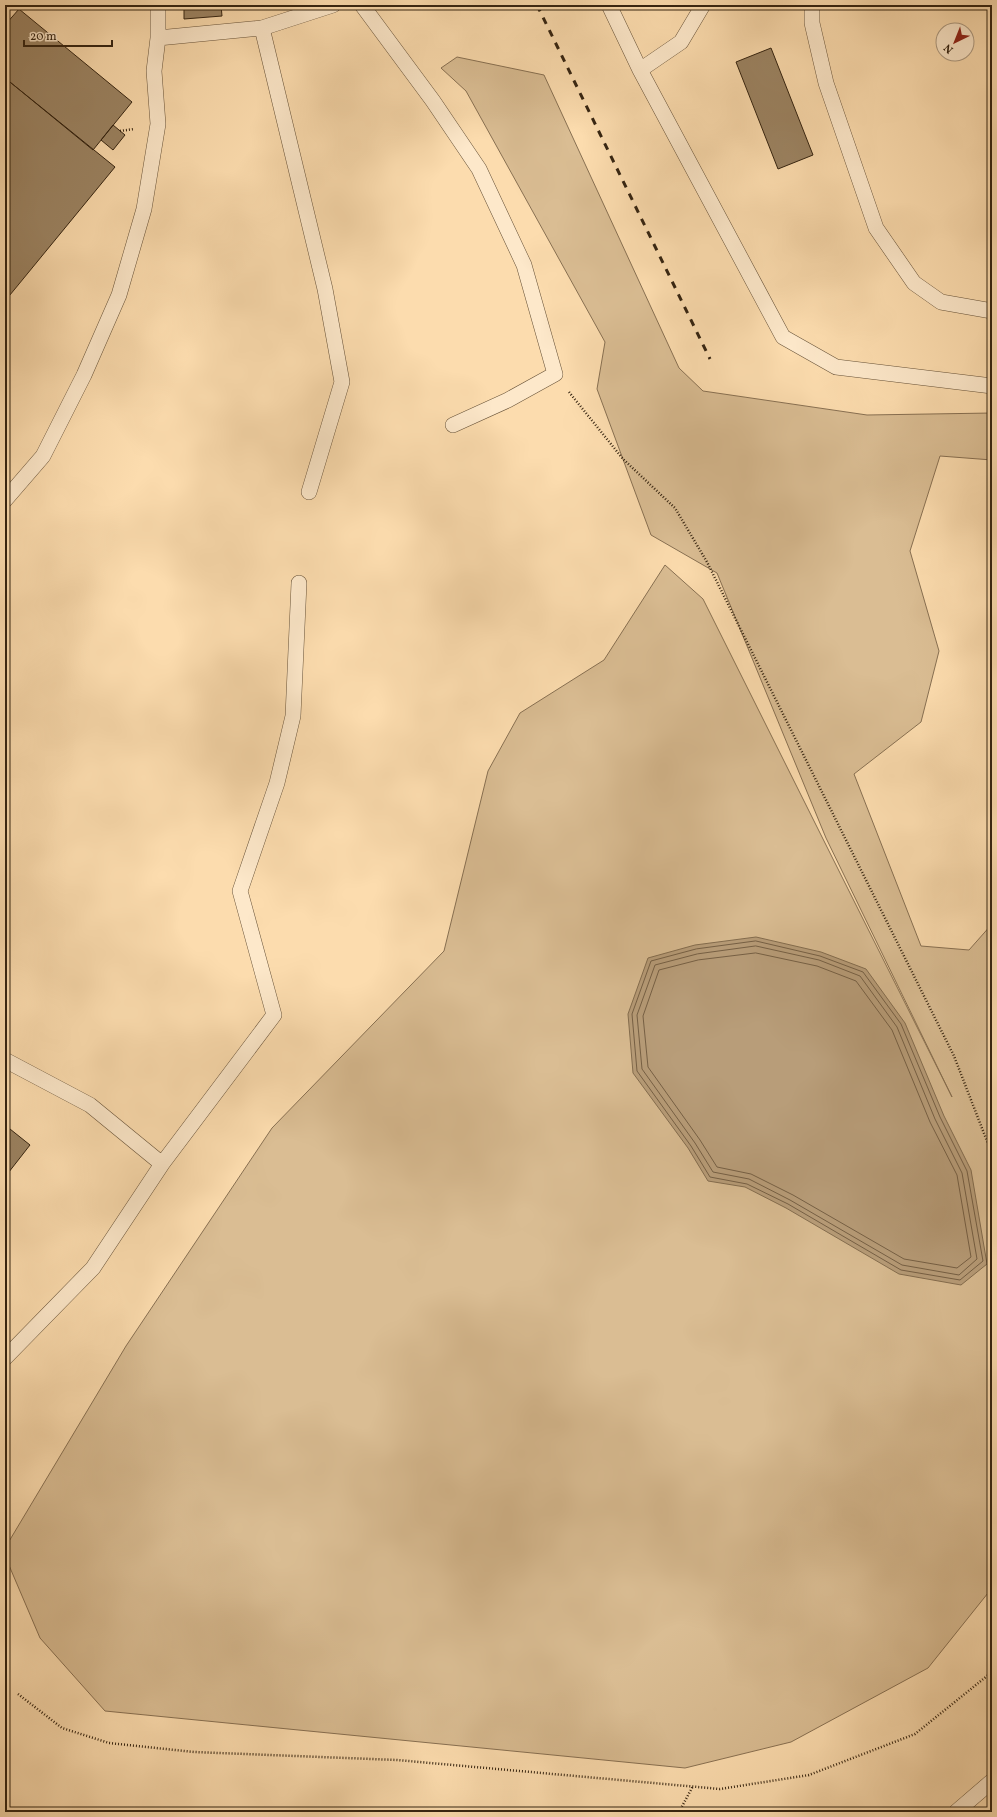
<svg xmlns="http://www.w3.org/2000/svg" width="997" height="1817" viewBox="0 0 997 1817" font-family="Vollkorn,serif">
  <rect width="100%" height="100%" fill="#fcdcae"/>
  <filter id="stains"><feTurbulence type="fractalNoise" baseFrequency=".005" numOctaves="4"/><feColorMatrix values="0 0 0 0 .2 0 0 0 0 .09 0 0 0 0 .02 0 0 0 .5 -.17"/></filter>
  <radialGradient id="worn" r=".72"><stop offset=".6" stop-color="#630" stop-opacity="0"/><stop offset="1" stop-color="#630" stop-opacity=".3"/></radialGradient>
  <path fill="#dabd93" stroke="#887052" d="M 457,57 L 544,75 L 679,368 L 703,391 L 867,415 L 992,413 L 992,460 L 940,456 L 910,551 L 939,651 L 921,722 L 854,774 L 921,946 L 969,950 L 992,924 L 992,1588 L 928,1668 L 791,1742 L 685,1768 L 105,1711 L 40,1638 L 5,1556 L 5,1548 L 126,1346 L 272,1128 L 444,951 L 488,771 L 520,713 L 604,660 L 665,565 L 703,599 L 952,1097 L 826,838 L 717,573 L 651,535 L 597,389 L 605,342 L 466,91 L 441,68 Z"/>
  <path fill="#b89d79" stroke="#846d4f" d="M 756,937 L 821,952 L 866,969 L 905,1023 L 944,1116 L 971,1170 L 987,1264 L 961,1285 L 899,1274 L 786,1208 L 745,1187 L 708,1181 L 688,1148 L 633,1073 L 628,1014 L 648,958 L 695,945 Z"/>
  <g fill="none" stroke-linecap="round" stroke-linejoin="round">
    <path stroke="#766045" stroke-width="1" d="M 756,941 L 820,956 L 863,972 L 901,1024 L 940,1117 L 967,1171 L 983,1261 L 960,1280 L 901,1270 L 788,1204 L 747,1184 L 710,1177 L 691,1146 L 637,1071 L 632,1014 L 651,961 L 696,949 Z
      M 756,946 L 819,960 L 860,976 L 897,1027 L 935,1119 L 962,1173 L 977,1259 L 959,1275 L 902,1265 L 790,1200 L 749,1179 L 713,1172 L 695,1143 L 642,1069 L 637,1015 L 655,965 L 697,954 Z
      M 756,953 L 817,966 L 856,981 L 892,1030 L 930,1122 L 957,1175 L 971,1257 L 957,1268 L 904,1259 L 793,1195 L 751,1174 L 717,1167 L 700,1140 L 648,1067 L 643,1016 L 659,970 L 698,960 Z"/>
  </g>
  <path fill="#9c8463" stroke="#352411" d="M 184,5 L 221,5 L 222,16 L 184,19 Z
    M 19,9 L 132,102 L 93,150 L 5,78 L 5,25 Z
    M 771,48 L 813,155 L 778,169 L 736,62 Z
    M 5,78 L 115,167 L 5,301 Z
    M 113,125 L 125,135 L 113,150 L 101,140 Z
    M 5,1125 L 30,1145 L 5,1177 Z"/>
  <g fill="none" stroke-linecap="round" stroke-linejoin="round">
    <g stroke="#675238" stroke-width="16">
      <path id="service" d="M 362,5 L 433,101 L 479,169 L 524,265 L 555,374 L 508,400 L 453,425
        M 609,5 L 640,70 L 783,337 L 836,367 L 992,386
        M 812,5 L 812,23 L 826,83 L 876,228 L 914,283 L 941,302 L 992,311
        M 262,28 L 333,5
        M 158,38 L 262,28 L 325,289 L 342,382 L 309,492
        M 640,70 L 681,42 L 703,5
        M 5,500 L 43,456 L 84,375 L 119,295 L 144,209 L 158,124 L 154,71 L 158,38 L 158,5
        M 5,1060 L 90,1105 L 162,1164
        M 5,1358 L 93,1268 L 162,1164 L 274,1015 L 240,891 L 277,783 L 293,716 L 299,583
        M 956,1812 L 992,1781"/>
    </g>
    <path stroke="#352411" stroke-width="2.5" stroke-dasharray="1 2" stroke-linecap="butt" d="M 120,131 L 134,129
      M 569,392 L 623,459 L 675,508 L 707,562 L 954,1056 L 992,1154
      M 18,1694 L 62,1728 L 109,1743 L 194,1752 L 397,1760 L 720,1789 L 809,1775 L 915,1734 L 992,1672
      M 679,1812 L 693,1786"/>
    <use href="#service" stroke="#fde8ca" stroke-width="15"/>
    <path stroke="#352411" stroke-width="3" stroke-dasharray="7 7" stroke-linecap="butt" d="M 537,5 L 710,359"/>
  </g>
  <rect width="997" height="1817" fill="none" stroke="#fcdcae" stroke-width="20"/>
  <rect x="6" y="6" width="985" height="1805" fill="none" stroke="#352411" stroke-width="2"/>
  <rect x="10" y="10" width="977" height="1797" fill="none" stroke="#352411"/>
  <g transform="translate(955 42) rotate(223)"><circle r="19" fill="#fde8ca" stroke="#ad9a80"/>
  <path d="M0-3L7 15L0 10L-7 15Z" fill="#8f2418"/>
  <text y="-6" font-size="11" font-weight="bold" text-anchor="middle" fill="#352411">N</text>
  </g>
  <path d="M24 40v6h88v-6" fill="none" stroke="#352411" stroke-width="2"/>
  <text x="30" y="40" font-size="12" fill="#352411" stroke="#fde8ca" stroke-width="3" paint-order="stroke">20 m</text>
  <rect width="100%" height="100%" filter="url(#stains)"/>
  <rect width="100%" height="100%" fill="url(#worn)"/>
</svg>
